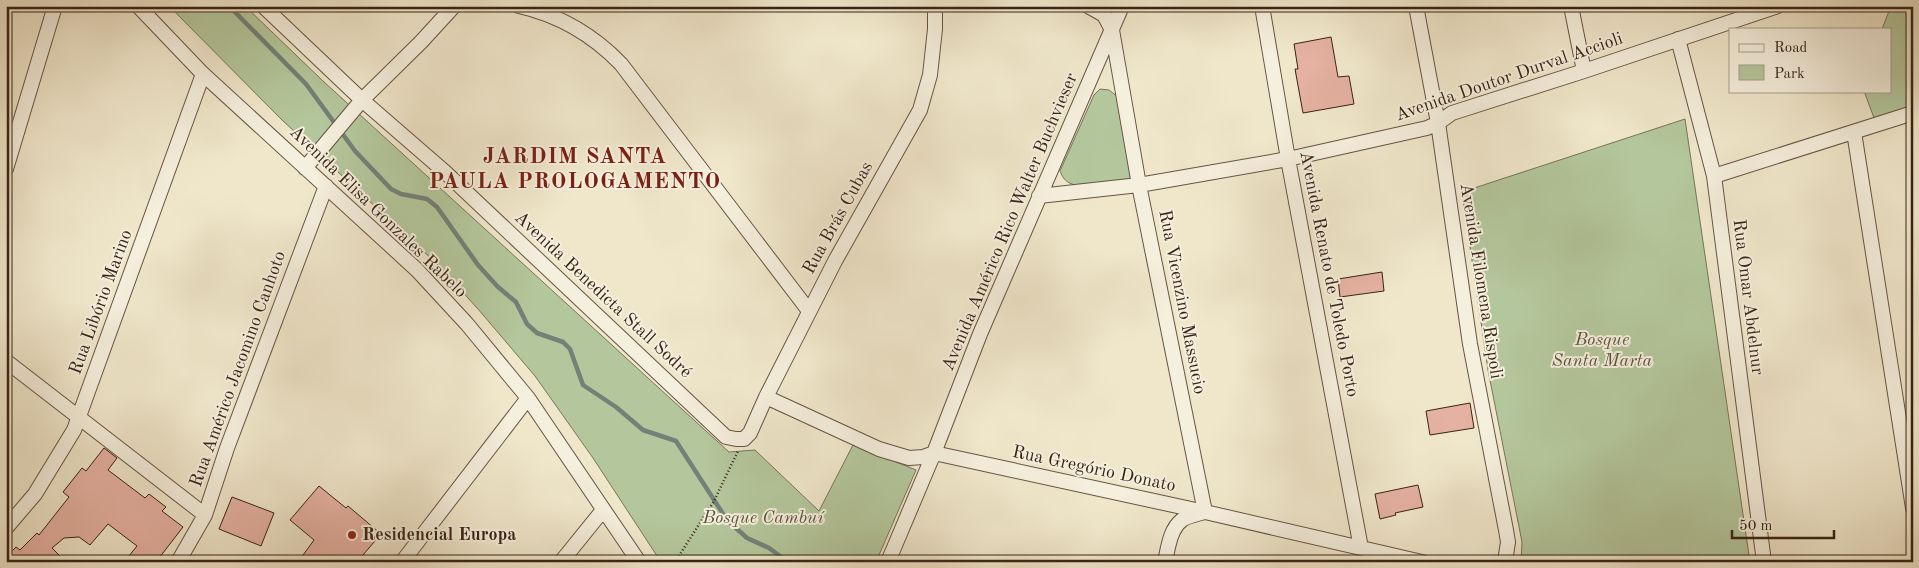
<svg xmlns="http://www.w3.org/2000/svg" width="1919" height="568" viewBox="0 0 1919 568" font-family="'Old Standard TT',serif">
  <rect width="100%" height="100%" fill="#f0e7cb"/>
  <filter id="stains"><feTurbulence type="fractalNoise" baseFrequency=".004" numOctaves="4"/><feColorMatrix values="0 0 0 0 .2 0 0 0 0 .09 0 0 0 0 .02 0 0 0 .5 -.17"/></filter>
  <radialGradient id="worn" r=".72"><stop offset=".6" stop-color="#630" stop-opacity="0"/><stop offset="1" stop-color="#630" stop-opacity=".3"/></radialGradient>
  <path fill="#b4c79c" stroke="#767559" d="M 169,6 L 245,6 L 323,81 L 729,452 L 755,450 L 819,511 L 853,445 L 916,470 L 876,562 L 661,562 L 593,458 L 535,376 L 478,309 L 437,264 L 282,120 Z
    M 1891,6 L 1913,6 L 1913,106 L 1874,118 L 1864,91 L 1890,91 L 1890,29 L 1882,29 Z
    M 1100,89 L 1109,90 L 1118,97 L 1132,177 L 1128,181 L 1075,185 C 1067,183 1063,179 1060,171 L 1094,95 Z
    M 1685,119 L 1750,562 L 1521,562 L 1522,542 L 1488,370 L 1462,192 Z"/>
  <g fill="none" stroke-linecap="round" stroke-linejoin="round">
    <path stroke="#738178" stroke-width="4.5" d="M 229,6 L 306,84 L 355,151 L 391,189 L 401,194 L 427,199 L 437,207 L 478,265 L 498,287 L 516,302 L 527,324 L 537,333 L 563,342 L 570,349 L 583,385 L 616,407 L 643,430 L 676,441 L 727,520 L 747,538 L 769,548 L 788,562"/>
  </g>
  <path fill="#e5b1a2" stroke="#382316" d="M 1331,37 L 1338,77 L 1349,76 L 1354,104 L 1303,113 L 1295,69 L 1298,69 L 1294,44 Z
    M 1382,272 L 1384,291 L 1340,297 L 1338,279 Z
    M 1470,403 L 1474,428 L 1430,435 L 1426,411 Z
    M 104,448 L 117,458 L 108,470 L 145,498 L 149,494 L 166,507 L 162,511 L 183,527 L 156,562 L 124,562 L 137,546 L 108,524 L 90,545 L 79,537 L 64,538 L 52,548 L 66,562 L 38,562 L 34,557 L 30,561 L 31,562 L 6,562 L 6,557 L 16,547 L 20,550 L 37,533 L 39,535 L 69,497 L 63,492 L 82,468 L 86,471 Z
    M 1418,485 L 1423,507 L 1395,513 L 1396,515 L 1380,519 L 1375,494 Z
    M 319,486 L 346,508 L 348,506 L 381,534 L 357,562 L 298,562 L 314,540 L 290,520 Z
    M 232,497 L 274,513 L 261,546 L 219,529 Z"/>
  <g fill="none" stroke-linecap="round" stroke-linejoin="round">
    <g stroke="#665443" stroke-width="16">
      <path id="street" d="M 138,6 L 203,74 L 417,270 L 467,324 L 528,398 L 639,562
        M 263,6 L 362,100 L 445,172 L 726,437 L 736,439 L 744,439 L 750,433 L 766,397 L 835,261 L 920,110 L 930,75 L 935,29 L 935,6
        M 519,6 C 559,15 592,34 621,64 L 809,311
        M 1088,6 L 1104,15 L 1112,30 L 1139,185 L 1205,512 C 1198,514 1187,516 1182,520 C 1170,529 1168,548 1165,562
        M 1262,6 L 1288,159 L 1361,548
        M 1416,6 L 1438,123 L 1470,344 L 1506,530 L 1508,542 L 1505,562
        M 1571,6 L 1584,71
        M 1678,39 L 1714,176 L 1764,562
        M 1854,132 L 1913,508
        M 305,168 L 362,100 L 421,42 L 454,6
        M 6,169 L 55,6
        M 1714,176 L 1913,113
        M 1039,196 L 1139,185 L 1288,159 L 1427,128 L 1438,123 L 1452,113 L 1584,71 L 1778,6
        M 6,361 L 205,515
        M 766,397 L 879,449 L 909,458 L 923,457 L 934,453 L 1205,512 L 1422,562
        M 6,528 L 35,494 L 74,430 L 203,74
        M 178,562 L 205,515 L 227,448 L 326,186
        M 402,562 L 528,398
        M 561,562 L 603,510
        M 888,562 L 934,453 L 980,334 L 1122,6"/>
    </g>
    <path stroke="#382316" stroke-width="2.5" stroke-dasharray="1 2.5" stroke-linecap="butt" d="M 675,562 L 714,501 L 738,451"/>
    <use href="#street" stroke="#f5efdd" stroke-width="14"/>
  </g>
  <circle fill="#8f2418" stroke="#f5efdd" stroke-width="2" cx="352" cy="535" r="5"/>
  <g text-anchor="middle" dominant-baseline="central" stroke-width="4" stroke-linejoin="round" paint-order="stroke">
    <g font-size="18" fill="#382316" stroke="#f5efdd">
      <text transform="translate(1509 77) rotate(-19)">Avenida Doutor Durval Accioli</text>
      <text transform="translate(378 212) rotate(44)">Avenida Elisa Gonzales Rabelo</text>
      <text transform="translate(838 218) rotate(-61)">Rua Brás Cubas</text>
      <text transform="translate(1010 222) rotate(-67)">Avenida Américo Rico Walter Buchvieser</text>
      <text transform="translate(1329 274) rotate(79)">Avenida Renato de Toledo Porto</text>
      <text transform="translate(1481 281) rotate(81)">Avenida Filomena Rispoli</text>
      <text transform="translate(603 295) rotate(43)">Avenida Benedicta Stall Sodré</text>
      <text transform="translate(1748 297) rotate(83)">Rua Omar Abdelnur</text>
      <text transform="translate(101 302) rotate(-70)">Rua Libório Marino</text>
      <text transform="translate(1182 302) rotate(79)">Rua Vicenzino Massucio</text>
      <text transform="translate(238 369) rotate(-70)">Rua Américo Jacomino Canhoto</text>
      <text transform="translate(1094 469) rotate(12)">Rua Gregório Donato</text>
    </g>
    <g font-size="18" font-style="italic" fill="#5d543e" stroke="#f5efdd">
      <text x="1602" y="340">Bosque<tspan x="1602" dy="21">Santa Marta</tspan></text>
      <text x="763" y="518">Bosque Cambuí</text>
    </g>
    <g font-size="18" font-weight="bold" fill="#382316" stroke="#f5efdd" text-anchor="start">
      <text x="362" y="535">Residencial Europa</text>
    </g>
    <g font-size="22" font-weight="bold" letter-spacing="1" fill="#7a1f14" stroke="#f5efdd">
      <text x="575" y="157">JARDIM SANTA<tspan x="575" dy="25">PAULA PROLOGAMENTO</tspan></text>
    </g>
  </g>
  <rect width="1919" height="568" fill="none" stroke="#f0e7cb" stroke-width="25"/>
  <rect x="8" y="8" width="1904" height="553" fill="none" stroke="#382316" stroke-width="2.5"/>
  <rect x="12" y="12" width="1894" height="543" fill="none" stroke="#382316"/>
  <rect x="1729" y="28" width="162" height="65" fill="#f5efdd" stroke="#a99d8d"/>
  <rect x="1739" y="44" width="25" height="8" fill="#f5efdd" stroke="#a99d8d"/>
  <text x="1774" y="52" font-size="15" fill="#382316">Road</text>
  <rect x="1739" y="65" width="25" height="15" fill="#b4c79c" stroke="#a99d8d"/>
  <text x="1774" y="78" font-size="15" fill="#382316">Park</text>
  <path d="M1732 530v8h102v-8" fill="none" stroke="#382316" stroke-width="2.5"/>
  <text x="1739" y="530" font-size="15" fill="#382316" stroke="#f5efdd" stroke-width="4" paint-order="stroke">50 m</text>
  <rect width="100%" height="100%" filter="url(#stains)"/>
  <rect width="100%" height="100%" fill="url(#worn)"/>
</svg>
